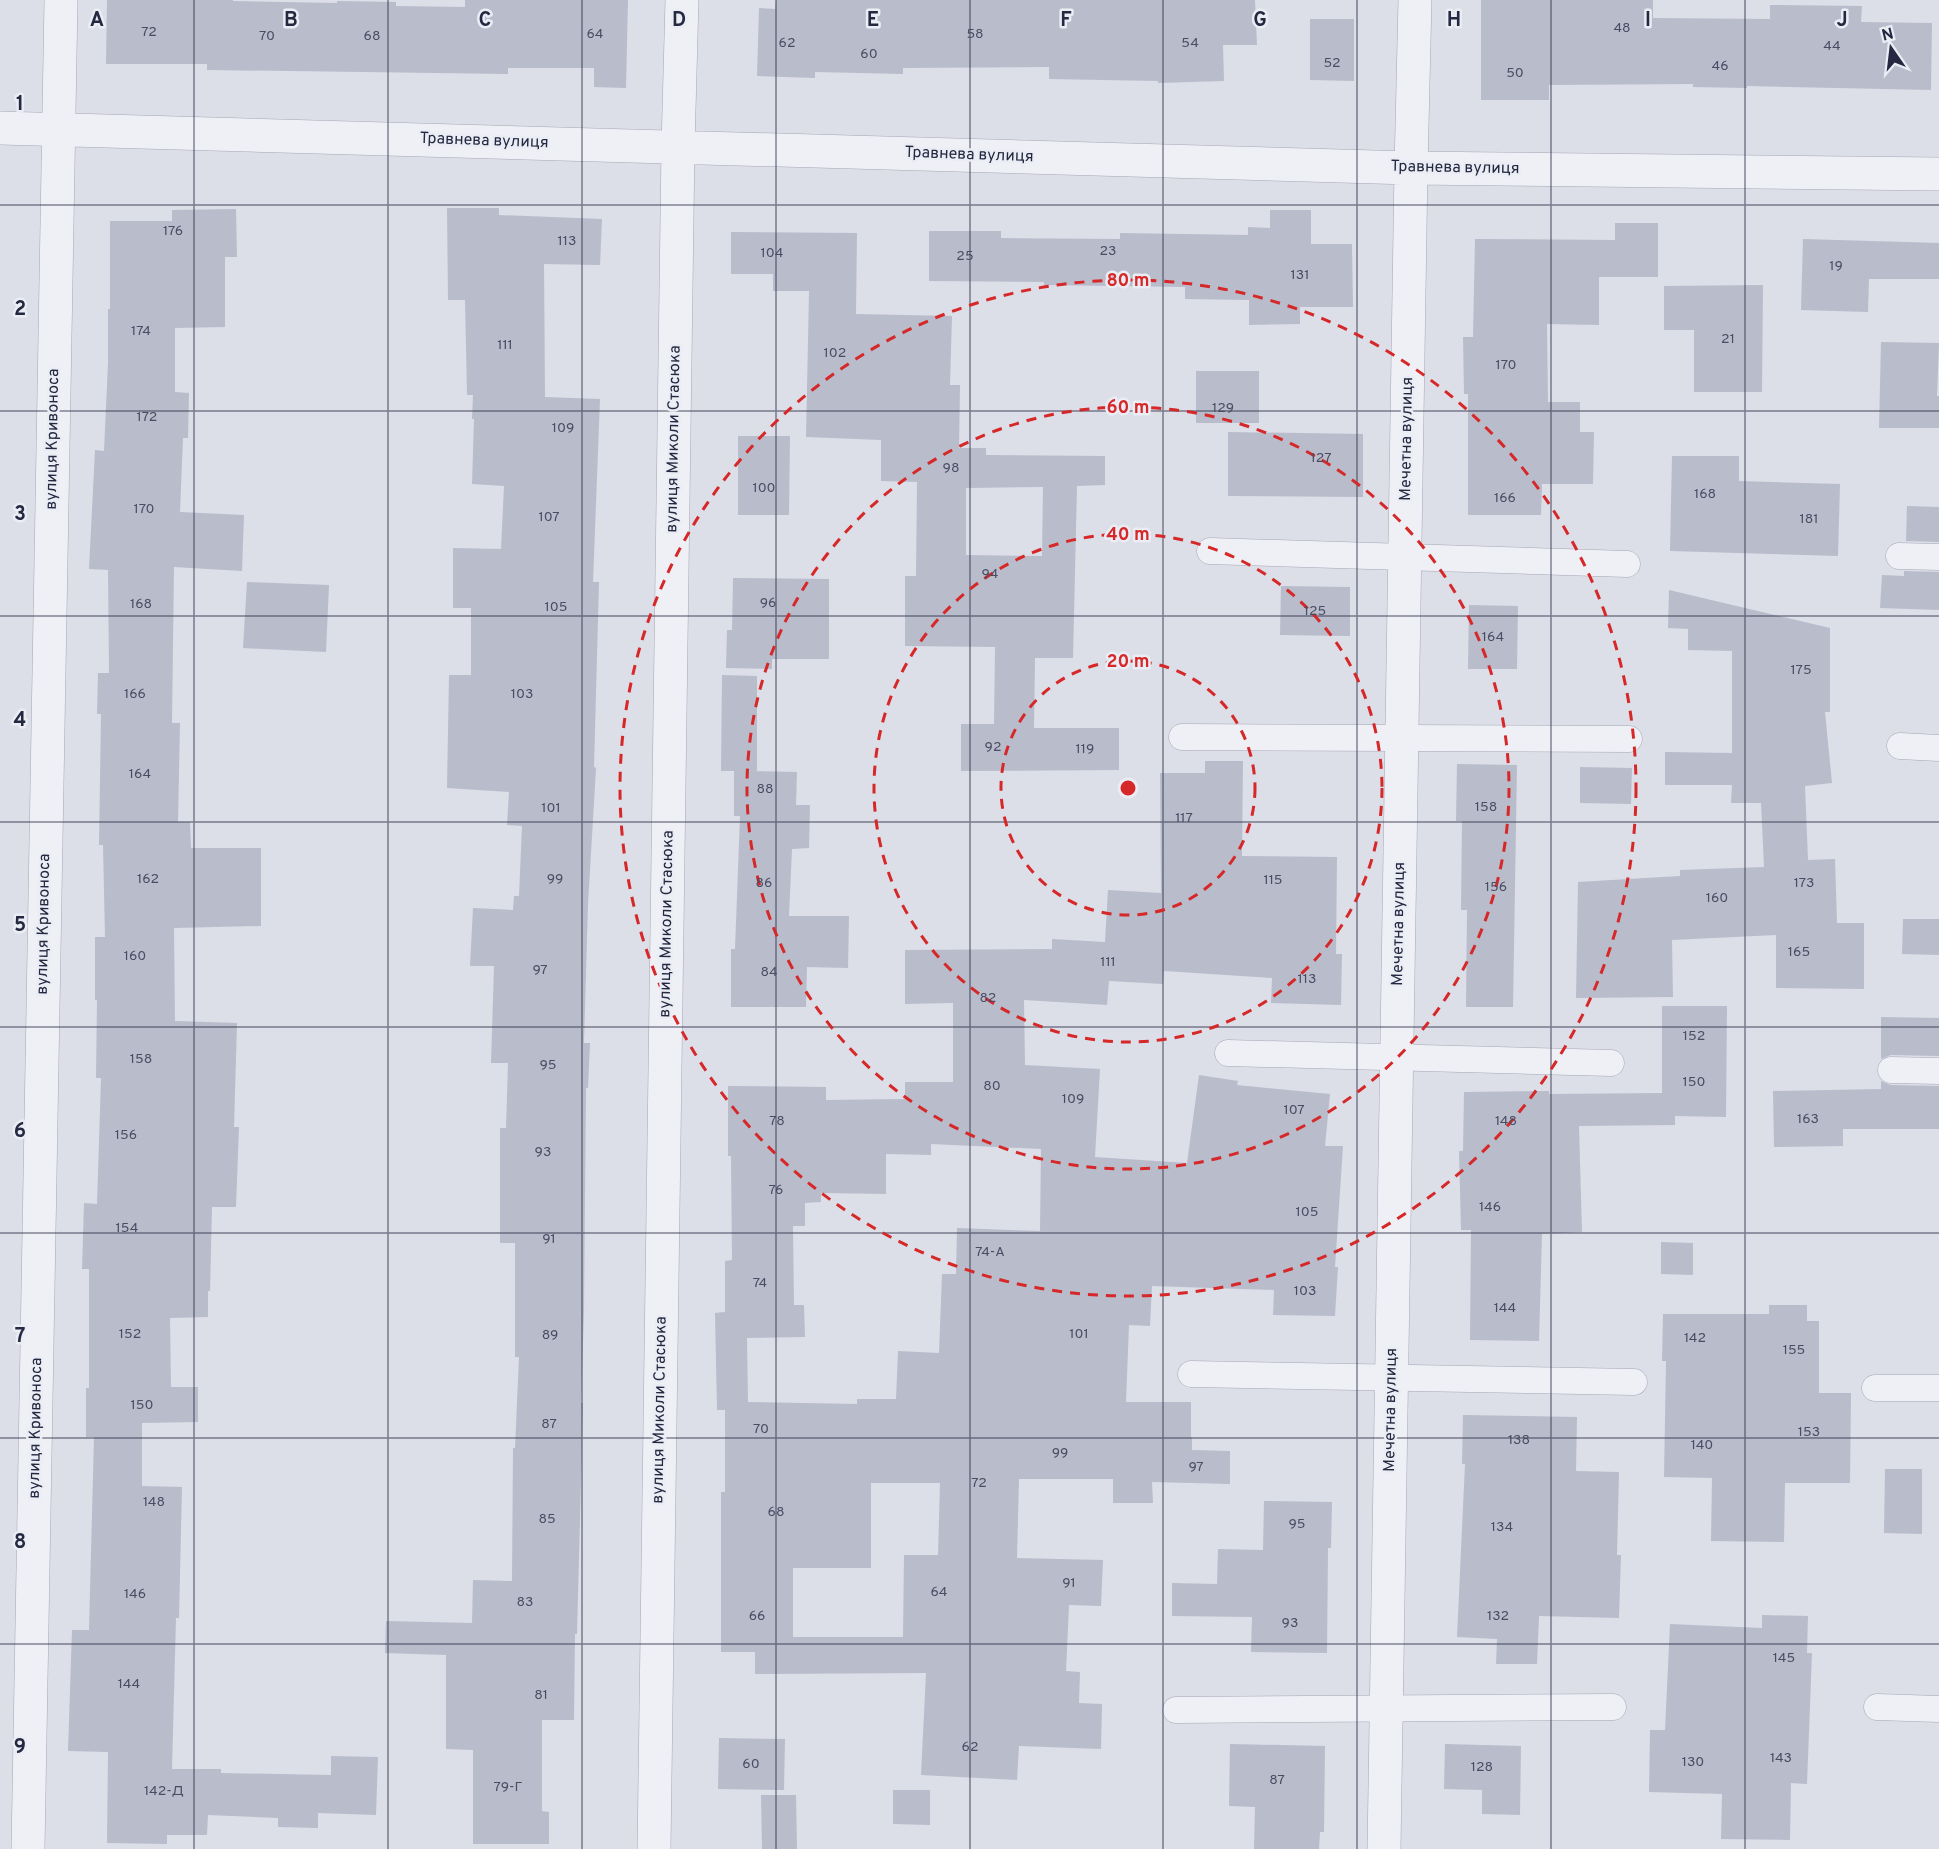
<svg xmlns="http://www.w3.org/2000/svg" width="1939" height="1849" viewBox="0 0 1939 1849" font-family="Overpass,sans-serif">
  <rect width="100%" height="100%" fill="#dcdee8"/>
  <path fill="#b9bccb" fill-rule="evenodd" d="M 107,0 L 233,0 L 233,1 L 337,3 L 337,1 L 396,2 L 396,6 L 465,7 L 465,0 L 628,0 L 626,88 L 594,87 L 594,68 L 508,68 L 508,74 L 207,70 L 207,64 L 106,64 Z
    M 776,0 L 1255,0 L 1257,45 L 1223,45 L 1224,81 L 1158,83 L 1158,81 L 1049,79 L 1049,67 L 903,68 L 903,74 L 815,72 L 815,78 L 757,76 L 759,8 L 775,9 Z
    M 1481,0 L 1653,0 L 1653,18 L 1770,19 L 1770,5 L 1862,6 L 1861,22 L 1932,23 L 1931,90 L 1747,86 L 1747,88 L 1693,87 L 1693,84 L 1549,85 L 1549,100 L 1481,100 Z
    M 1310,19 L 1354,19 L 1354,81 L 1310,80 Z
    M 447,208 L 499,208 L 499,215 L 602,219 L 600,265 L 544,264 L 545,397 L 600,399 L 593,582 L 599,582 L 594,767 L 596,768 L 588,904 L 584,1043 L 590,1043 L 588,1088 L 586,1088 L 584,1312 L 581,1403 L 583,1403 L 577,1634 L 575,1634 L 574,1720 L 542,1720 L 542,1811 L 549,1812 L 549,1844 L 473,1844 L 473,1750 L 446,1749 L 446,1655 L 385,1653 L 386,1621 L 472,1623 L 473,1580 L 512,1581 L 513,1448 L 515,1448 L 519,1357 L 515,1357 L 515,1243 L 500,1243 L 500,1128 L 506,1128 L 508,1063 L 491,1063 L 494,966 L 470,966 L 473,908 L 513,910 L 514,896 L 519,896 L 522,826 L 507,825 L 509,792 L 447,788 L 449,675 L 471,675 L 471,608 L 453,608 L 453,548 L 501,549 L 504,486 L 472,484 L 474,419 L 472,419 L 473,395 L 467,395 L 465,300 L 448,300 Z
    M 236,209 L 237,257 L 225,257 L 225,327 L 175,328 L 175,392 L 189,393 L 188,438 L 183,438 L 180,512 L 244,515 L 242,571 L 174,567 L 172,723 L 180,723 L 178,822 L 190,822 L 191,848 L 261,848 L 261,926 L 174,928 L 175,1021 L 237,1023 L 234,1127 L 239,1127 L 236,1207 L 212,1207 L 210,1291 L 208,1291 L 208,1317 L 170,1318 L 171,1387 L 198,1387 L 198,1422 L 142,1423 L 142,1486 L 182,1487 L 179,1618 L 176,1618 L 172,1769 L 221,1769 L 221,1773 L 331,1775 L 331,1756 L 378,1757 L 376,1815 L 318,1813 L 318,1828 L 278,1827 L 278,1818 L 208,1815 L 207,1835 L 167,1835 L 167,1844 L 107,1843 L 108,1752 L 68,1751 L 72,1630 L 89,1630 L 94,1437 L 86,1437 L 86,1388 L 89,1388 L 89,1269 L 82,1269 L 84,1203 L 97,1204 L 101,1078 L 96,1078 L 97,1000 L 95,1000 L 95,937 L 105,937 L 103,845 L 99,845 L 101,714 L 97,714 L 98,673 L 109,673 L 108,570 L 89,569 L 95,450 L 104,451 L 108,363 L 108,309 L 110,309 L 110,221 L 172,221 L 172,210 Z
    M 1270,210 L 1311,210 L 1311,244 L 1352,244 L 1353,307 L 1300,307 L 1300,324 L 1249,325 L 1249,300 L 1185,299 L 1185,287 L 1044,285 L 1044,282 L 929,281 L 929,231 L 1001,231 L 1001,238 L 1120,239 L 1120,233 L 1248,235 L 1248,227 L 1270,228 Z
    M 1615,223 L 1658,223 L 1658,277 L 1599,277 L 1599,325 L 1547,324 L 1548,402 L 1580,402 L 1580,432 L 1594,432 L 1593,484 L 1542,484 L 1541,515 L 1468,515 L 1468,394 L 1464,394 L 1463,337 L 1473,337 L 1475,239 L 1615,240 Z
    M 731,232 L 857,233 L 856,314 L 952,316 L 950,385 L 960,385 L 959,448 L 986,448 L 986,455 L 1105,456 L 1105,485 L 1077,486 L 1073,658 L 1035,658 L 1034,728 L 1119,728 L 1119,770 L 961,771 L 961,724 L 994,724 L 995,647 L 905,646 L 905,576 L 916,576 L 917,482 L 881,481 L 881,440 L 806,437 L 809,291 L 773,291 L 773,274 L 731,274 ZM 1043,487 L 1042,556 L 966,555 L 966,488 Z
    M 1803,239 L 1939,243 L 1939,279 L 1869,279 L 1868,312 L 1801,310 Z
    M 1763,285 L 1762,392 L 1694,392 L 1694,330 L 1664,330 L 1664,286 Z
    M 1881,342 L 1939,343 L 1937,396 L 1939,396 L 1939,428 L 1879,428 Z
    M 1196,371 L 1259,371 L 1259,423 L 1196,423 Z
    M 1228,432 L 1363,434 L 1363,497 L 1228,496 Z
    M 738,436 L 790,436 L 789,515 L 738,515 Z
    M 1672,456 L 1739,456 L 1739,481 L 1840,484 L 1838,556 L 1670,551 Z
    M 1907,506 L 1939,507 L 1939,542 L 1906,541 Z
    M 1904,571 L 1939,572 L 1939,610 L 1880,608 L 1882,575 L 1904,576 Z
    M 733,578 L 829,579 L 829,659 L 772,659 L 772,669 L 726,668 L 727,630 L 732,630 Z
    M 247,582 L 329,585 L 326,652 L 243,648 Z
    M 1281,586 L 1350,587 L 1350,636 L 1280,635 Z
    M 1669,590 L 1830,628 L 1830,712 L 1825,712 L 1832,783 L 1805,786 L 1808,860 L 1835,859 L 1837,923 L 1864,923 L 1864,989 L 1776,988 L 1776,935 L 1672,940 L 1673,997 L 1576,998 L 1578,882 L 1680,876 L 1680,870 L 1764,867 L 1761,803 L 1731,803 L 1732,785 L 1665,785 L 1665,752 L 1732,753 L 1732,651 L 1688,650 L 1688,629 L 1668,628 Z
    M 1469,605 L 1518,606 L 1517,669 L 1468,669 Z
    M 722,675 L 757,676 L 757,771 L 747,771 L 797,772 L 796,805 L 810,805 L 809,848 L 792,849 L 789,916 L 849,916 L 848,968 L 807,967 L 806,1007 L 731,1007 L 731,949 L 735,949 L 740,816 L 734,816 L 734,771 L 721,771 Z
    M 1205,761 L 1243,761 L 1242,856 L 1337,857 L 1336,954 L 1342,954 L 1341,1005 L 1271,1003 L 1272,978 L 1164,971 L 1163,984 L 1109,981 L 1107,1005 L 1024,1000 L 1025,1065 L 1100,1069 L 1095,1157 L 1187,1163 L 1199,1075 L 1238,1081 L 1237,1085 L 1330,1094 L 1325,1146 L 1343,1146 L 1335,1267 L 1338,1267 L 1335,1316 L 1273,1315 L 1274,1290 L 1152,1286 L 1150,1326 L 1129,1325 L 1126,1402 L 1191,1402 L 1191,1437 L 1192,1437 L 1192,1450 L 1230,1451 L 1230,1484 L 1152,1482 L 1153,1503 L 1113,1503 L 1113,1479 L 1019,1479 L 1017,1558 L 1103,1560 L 1101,1606 L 1069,1605 L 1066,1671 L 1080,1672 L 1079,1703 L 1102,1704 L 1101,1749 L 1019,1746 L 1017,1780 L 921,1775 L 926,1673 L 755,1674 L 755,1652 L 721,1652 L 721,1492 L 725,1492 L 725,1410 L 717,1410 L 715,1313 L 725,1312 L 725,1261 L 732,1260 L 731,1156 L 728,1156 L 728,1086 L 826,1087 L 826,1100 L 905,1099 L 905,1082 L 953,1082 L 953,1003 L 905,1004 L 905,950 L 1052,949 L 1052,939 L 1105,942 L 1108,890 L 1161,893 L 1160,773 L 1205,773 ZM 931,1144 L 1041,1149 L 1040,1231 L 957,1228 L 956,1274 L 942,1274 L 939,1353 L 898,1351 L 896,1399 L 857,1399 L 857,1404 L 748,1402 L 747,1338 L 805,1337 L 804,1305 L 794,1305 L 793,1226 L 805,1226 L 805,1203 L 821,1202 L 821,1193 L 886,1194 L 886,1154 L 931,1155 ZM 871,1483 L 940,1483 L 938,1555 L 904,1555 L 903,1637 L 793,1637 L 793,1568 L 871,1568 Z
    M 1457,764 L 1517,765 L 1513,1007 L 1466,1007 L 1467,910 L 1461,910 L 1462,821 L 1456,821 Z
    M 1580,767 L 1632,768 L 1631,804 L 1580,803 Z
    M 1903,919 L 1939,919 L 1939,955 L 1902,954 Z
    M 1662,1006 L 1727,1006 L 1726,1117 L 1675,1116 L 1675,1125 L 1579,1126 L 1582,1232 L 1542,1234 L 1539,1341 L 1470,1340 L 1471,1230 L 1461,1230 L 1459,1151 L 1463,1151 L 1464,1092 L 1549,1091 L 1549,1094 L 1662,1093 Z
    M 1881,1017 L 1939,1018 L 1939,1056 L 1891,1055 L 1881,1059 Z
    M 1881,1081 L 1891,1085 L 1939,1086 L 1939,1129 L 1843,1129 L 1843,1146 L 1774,1147 L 1773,1091 L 1881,1089 Z
    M 1661,1242 L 1693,1243 L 1693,1275 L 1661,1274 Z
    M 1769,1305 L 1807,1305 L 1807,1321 L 1819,1321 L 1819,1393 L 1851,1393 L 1850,1483 L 1785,1483 L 1784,1542 L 1711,1541 L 1712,1478 L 1664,1477 L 1666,1361 L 1662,1361 L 1663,1314 L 1769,1314 Z
    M 1463,1415 L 1577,1417 L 1576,1471 L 1619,1472 L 1617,1555 L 1621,1555 L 1619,1618 L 1539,1616 L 1537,1664 L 1496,1664 L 1497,1639 L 1457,1637 L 1465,1464 L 1462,1464 Z
    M 1885,1469 L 1922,1469 L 1922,1534 L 1884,1533 Z
    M 1264,1501 L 1332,1502 L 1331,1548 L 1328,1548 L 1327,1653 L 1251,1652 L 1252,1617 L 1172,1616 L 1172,1583 L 1217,1584 L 1218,1549 L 1263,1550 Z
    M 1762,1615 L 1808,1616 L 1807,1653 L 1812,1653 L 1807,1784 L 1791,1783 L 1790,1840 L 1721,1839 L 1722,1794 L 1649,1792 L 1650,1730 L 1665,1730 L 1670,1624 L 1762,1628 Z
    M 719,1738 L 785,1739 L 784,1790 L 718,1789 Z
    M 1230,1744 L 1325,1746 L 1324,1832 L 1320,1832 L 1319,1849 L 1254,1849 L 1255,1807 L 1229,1806 Z
    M 1445,1744 L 1521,1746 L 1520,1815 L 1482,1814 L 1482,1790 L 1444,1789 Z
    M 893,1790 L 930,1790 L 930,1825 L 893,1824 Z
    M 761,1795 L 796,1795 L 797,1849 L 762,1849 Z"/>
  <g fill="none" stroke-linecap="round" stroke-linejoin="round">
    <g stroke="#a5a7b6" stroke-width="27">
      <path id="service" d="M 1210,551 L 1627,564
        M 1899,556 L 1939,557
        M 1182,737 L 1629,739
        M 1900,746 L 1939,748
        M 1228,1053 L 1611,1063
        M 1891,1070 L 1939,1071
        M 1191,1374 L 1634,1382
        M 1875,1388 L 1939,1388
        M 1877,1707 L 1939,1709
        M 1176,1710 L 1613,1707"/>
    </g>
    <g stroke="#a5a7b6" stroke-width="34">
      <path id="minor" d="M 0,128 L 1411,168 L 1939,174
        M 28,1849 L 61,0
        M 654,1849 L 678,147 L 682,0
        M 1384,1849 L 1411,168 L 1415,0"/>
    </g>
    <use href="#service" stroke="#eff0f6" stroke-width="26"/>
    <use href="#minor" stroke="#eff0f6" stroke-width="33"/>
  </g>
  <path fill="none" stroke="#242840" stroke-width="1.5" stroke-opacity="0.55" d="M 194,0 L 194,1849M 388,0 L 388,1849M 582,0 L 582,1849M 776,0 L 776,1849M 970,0 L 970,1849M 1163,0 L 1163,1849M 1357,0 L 1357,1849M 1551,0 L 1551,1849M 1745,0 L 1745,1849M 0,205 L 1939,205M 0,411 L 1939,411M 0,616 L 1939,616M 0,822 L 1939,822M 0,1027 L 1939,1027M 0,1233 L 1939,1233M 0,1438 L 1939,1438M 0,1644 L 1939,1644"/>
  <g fill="none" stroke="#d62828" stroke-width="3" stroke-dasharray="10 8">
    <circle cx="1128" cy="788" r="127"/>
    <circle cx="1128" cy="788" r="254"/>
    <circle cx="1128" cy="788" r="381"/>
    <circle cx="1128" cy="788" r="508"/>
  </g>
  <g text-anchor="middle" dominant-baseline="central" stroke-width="5" stroke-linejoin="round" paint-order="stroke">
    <g font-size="14" fill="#494d63">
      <text x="1622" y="28">48</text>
      <text x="149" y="32">72</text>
      <text x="595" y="34">64</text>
      <text x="975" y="34">58</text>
      <text x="267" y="36">70</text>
      <text x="372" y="36">68</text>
      <text x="787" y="43">62</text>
      <text x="1190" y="43">54</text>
      <text x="1832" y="46">44</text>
      <text x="869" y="54">60</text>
      <text x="1332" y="63">52</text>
      <text x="1720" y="66">46</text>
      <text x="1515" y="73">50</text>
      <text x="173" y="231">176</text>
      <text x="567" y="241">113</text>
      <text x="1108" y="251">23</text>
      <text x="772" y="253">104</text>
      <text x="965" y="256">25</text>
      <text x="1836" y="266">19</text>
      <text x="1300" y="275">131</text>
      <text x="141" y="331">174</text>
      <text x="1728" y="339">21</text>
      <text x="505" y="345">111</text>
      <text x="835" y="353">102</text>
      <text x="1506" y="365">170</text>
      <text x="1223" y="408">129</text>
      <text x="147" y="417">172</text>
      <text x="563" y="428">109</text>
      <text x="1321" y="458">127</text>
      <text x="951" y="468">98</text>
      <text x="764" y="488">100</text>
      <text x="1705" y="494">168</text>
      <text x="1505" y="498">166</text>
      <text x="144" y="509">170</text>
      <text x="549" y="517">107</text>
      <text x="1809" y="519">181</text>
      <text x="990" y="574">94</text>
      <text x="768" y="603">96</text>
      <text x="141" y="604">168</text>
      <text x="556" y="607">105</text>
      <text x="1315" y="611">125</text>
      <text x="1493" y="637">164</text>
      <text x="1801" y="670">175</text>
      <text x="135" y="694">166</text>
      <text x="522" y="694">103</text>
      <text x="993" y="747">92</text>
      <text x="1085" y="749">119</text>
      <text x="140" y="774">164</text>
      <text x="765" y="789">88</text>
      <text x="1486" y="807">158</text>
      <text x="551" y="808">101</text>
      <text x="1184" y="818">117</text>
      <text x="148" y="879">162</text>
      <text x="555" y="879">99</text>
      <text x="1273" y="880">115</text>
      <text x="764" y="883">86</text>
      <text x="1804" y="883">173</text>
      <text x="1496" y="887">156</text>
      <text x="1717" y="898">160</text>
      <text x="1799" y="952">165</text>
      <text x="135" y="956">160</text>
      <text x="1108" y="962">111</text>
      <text x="540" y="970">97</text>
      <text x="769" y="972">84</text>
      <text x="1307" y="979">113</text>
      <text x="988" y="998">82</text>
      <text x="1694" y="1036">152</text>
      <text x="141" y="1059">158</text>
      <text x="548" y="1065">95</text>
      <text x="1694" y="1082">150</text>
      <text x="992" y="1086">80</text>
      <text x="1073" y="1099">109</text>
      <text x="1294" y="1110">107</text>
      <text x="1808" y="1119">163</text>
      <text x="777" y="1121">78</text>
      <text x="1506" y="1121">148</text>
      <text x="126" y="1135">156</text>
      <text x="543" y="1152">93</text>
      <text x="776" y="1190">76</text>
      <text x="1490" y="1207">146</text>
      <text x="1307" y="1212">105</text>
      <text x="127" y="1228">154</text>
      <text x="549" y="1239">91</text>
      <text x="990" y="1252">74-А</text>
      <text x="760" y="1283">74</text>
      <text x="1305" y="1291">103</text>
      <text x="1505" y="1308">144</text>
      <text x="130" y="1334">152</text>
      <text x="1079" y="1334">101</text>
      <text x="550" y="1335">89</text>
      <text x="1695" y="1338">142</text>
      <text x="1794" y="1350">155</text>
      <text x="142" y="1405">150</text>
      <text x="549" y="1424">87</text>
      <text x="761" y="1429">70</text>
      <text x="1809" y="1432">153</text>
      <text x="1519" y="1440">138</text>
      <text x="1702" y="1445">140</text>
      <text x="1060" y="1453">99</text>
      <text x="1196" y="1467">97</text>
      <text x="979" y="1483">72</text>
      <text x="154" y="1502">148</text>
      <text x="776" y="1512">68</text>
      <text x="547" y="1519">85</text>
      <text x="1297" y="1524">95</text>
      <text x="1502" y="1527">134</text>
      <text x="1069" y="1583">91</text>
      <text x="939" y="1592">64</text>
      <text x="135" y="1594">146</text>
      <text x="525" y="1602">83</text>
      <text x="757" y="1616">66</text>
      <text x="1498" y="1616">132</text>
      <text x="1290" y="1623">93</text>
      <text x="1784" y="1658">145</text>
      <text x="129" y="1684">144</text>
      <text x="541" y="1695">81</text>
      <text x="970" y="1747">62</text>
      <text x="1781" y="1758">143</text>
      <text x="1693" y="1762">130</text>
      <text x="751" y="1764">60</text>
      <text x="1482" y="1767">128</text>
      <text x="1277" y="1780">87</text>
      <text x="508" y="1787">79-Г</text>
      <text x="164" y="1791">142-Д</text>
    </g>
    <g font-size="16" fill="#242840" stroke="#ebedf5">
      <text transform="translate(484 141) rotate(2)">Травнева вулиця</text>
      <text transform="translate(969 155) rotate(2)">Травнева вулиця</text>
      <text transform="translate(1455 168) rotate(1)">Травнева вулиця</text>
      <text transform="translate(53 439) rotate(-89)">вулиця Кривоноса</text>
      <text transform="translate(674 439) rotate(-89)">вулиця Миколи Стасюка</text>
      <text transform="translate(1407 439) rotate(-89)">Мечетна вулиця</text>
      <text transform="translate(44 924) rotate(-89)">вулиця Кривоноса</text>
      <text transform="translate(667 924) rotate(-89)">вулиця Миколи Стасюка</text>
      <text transform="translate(1399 924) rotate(-89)">Мечетна вулиця</text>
      <text transform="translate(660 1410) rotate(-89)">вулиця Миколи Стасюка</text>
      <text transform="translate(1391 1410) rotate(-89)">Мечетна вулиця</text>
      <text transform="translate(36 1428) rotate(-89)">вулиця Кривоноса</text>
    </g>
  </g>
  <g font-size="20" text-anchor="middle" font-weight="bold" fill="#242840" stroke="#ebedf5" stroke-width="5" stroke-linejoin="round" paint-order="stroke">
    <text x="97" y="26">A</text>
    <text x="291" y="26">B</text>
    <text x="485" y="26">C</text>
    <text x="679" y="26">D</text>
    <text x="873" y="26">E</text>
    <text x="1066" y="26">F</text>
    <text x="1260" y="26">G</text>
    <text x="1454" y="26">H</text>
    <text x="1648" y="26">I</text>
    <text x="1842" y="26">J</text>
    <text x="20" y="110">1</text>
    <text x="20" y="315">2</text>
    <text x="20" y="520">3</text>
    <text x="20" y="726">4</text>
    <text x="20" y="931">5</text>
    <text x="20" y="1137">6</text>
    <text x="20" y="1342">7</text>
    <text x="20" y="1548">8</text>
    <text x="20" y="1753">9</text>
  </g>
  <circle cx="1128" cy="788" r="9" fill="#d62828" stroke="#ebedf5" stroke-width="3"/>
  <g font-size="18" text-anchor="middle" font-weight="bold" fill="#d62828" stroke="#ebedf5" stroke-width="5" stroke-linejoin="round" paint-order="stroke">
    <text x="1128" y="286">80 m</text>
    <text x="1128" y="413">60 m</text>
    <text x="1128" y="540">40 m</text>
    <text x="1128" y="667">20 m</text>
  </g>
  <g transform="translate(1891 48) rotate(346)" stroke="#ebedf5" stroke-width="4.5" paint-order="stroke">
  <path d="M0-4.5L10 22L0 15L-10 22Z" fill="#242840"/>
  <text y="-9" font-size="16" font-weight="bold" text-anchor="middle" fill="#242840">N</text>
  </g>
</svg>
